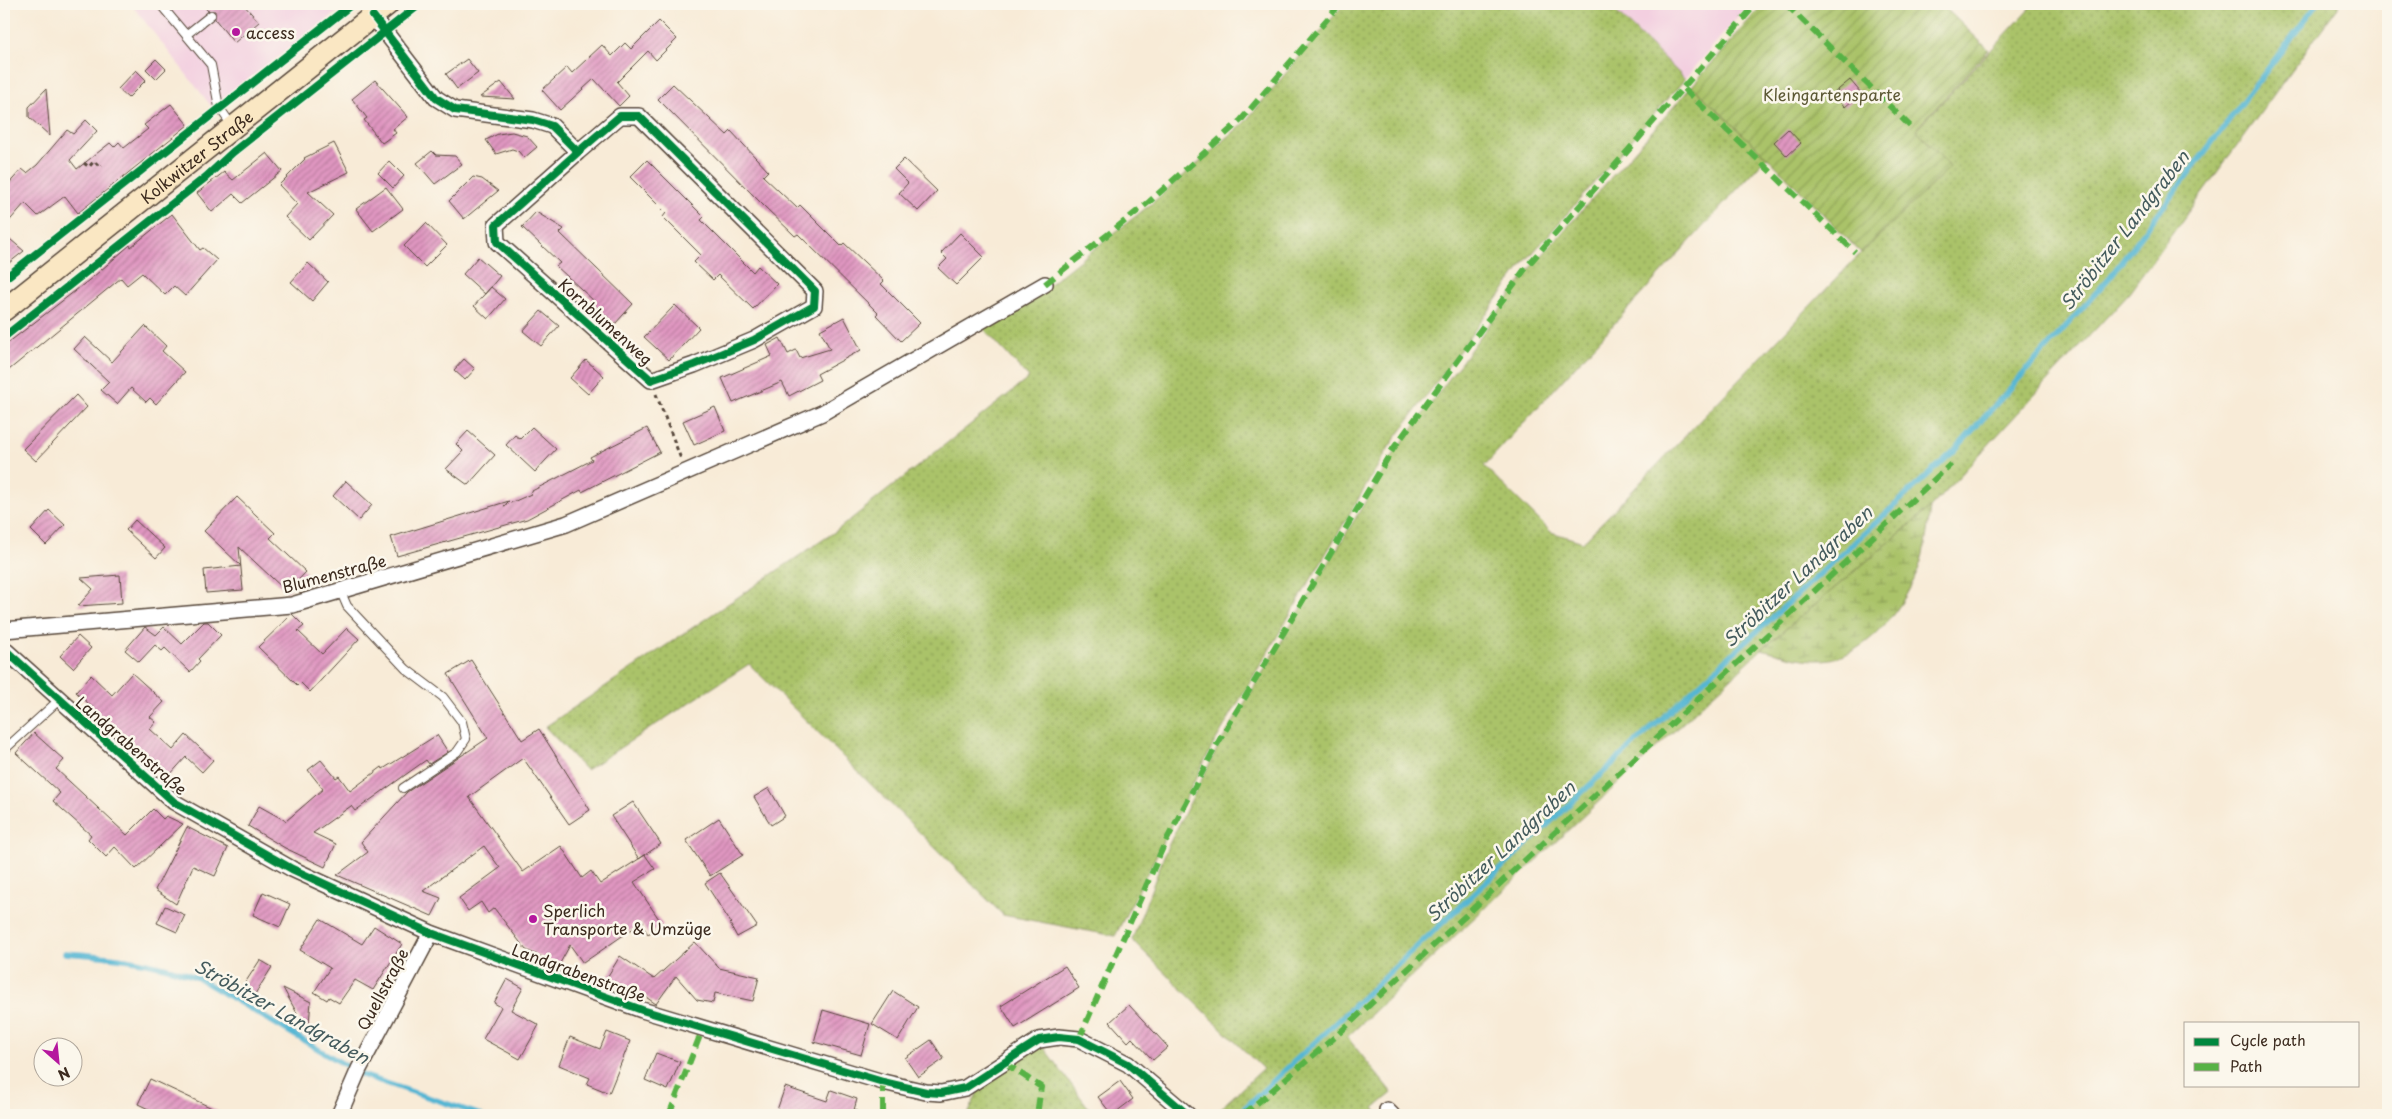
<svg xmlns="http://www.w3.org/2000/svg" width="2392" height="1119" viewBox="0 0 2392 1119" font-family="'Playpen Sans',sans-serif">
  <defs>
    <pattern id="grass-dots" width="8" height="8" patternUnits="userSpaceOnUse" patternTransform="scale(1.25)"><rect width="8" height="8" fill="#aac369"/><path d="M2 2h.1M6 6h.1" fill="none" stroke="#8c9f56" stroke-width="1.8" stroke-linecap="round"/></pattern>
    <pattern id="wetland-marsh" width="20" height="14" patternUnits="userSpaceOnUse" patternTransform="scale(1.25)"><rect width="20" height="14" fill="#aac369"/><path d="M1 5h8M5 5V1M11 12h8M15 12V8" fill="none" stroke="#8c9f56"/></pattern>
    <pattern id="garden-furrows" width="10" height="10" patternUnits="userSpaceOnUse" patternTransform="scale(1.25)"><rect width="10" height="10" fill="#aac369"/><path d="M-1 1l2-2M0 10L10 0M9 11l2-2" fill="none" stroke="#8c9f56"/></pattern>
    <pattern id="building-hatch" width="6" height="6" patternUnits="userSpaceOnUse" patternTransform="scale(1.25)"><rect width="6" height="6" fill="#e096c1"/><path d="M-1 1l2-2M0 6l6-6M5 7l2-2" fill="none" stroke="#b77b9c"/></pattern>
  </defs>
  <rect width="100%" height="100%" fill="#fbf7ec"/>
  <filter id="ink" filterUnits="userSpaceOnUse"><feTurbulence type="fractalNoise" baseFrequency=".02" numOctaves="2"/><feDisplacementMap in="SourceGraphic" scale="10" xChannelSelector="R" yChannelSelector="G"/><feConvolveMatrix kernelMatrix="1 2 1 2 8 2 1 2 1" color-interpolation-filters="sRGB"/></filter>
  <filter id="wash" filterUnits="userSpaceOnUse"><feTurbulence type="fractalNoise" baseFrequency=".0096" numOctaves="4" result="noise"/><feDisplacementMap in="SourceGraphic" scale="20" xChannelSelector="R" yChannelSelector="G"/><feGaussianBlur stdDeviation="1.12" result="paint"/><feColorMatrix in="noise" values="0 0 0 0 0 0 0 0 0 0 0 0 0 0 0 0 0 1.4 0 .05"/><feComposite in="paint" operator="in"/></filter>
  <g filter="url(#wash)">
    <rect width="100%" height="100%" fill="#f8ebd7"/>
    <path fill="#f3cfe0" d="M 131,4 L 348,4 L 212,107 Z
      M 1608,4 L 1749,4 L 1685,79 Z"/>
    <path fill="url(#grass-dots)" stroke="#727644" d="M 1344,4 L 1608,4 L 1685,79 L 1523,264 L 1389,447 L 1213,745 L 1115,936 L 1003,915 L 749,664 L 586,770 L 545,727 L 836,531 L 1029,378 L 983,328 L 1051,283 L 1151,204 L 1244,123 Z
      M 2034,4 L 2340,4 L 2129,293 L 1930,508 L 1762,649 L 1347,1037 L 1392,1093 L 1374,1108 L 1380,1115 L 1213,1115 L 1263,1069 L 1132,940 L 1167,848 L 1218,747 L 1395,452 L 1530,269 L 1692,86 L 1767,157 L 1484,466 L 1551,532 L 1583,542 L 1861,253 L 1950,167 L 1916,130 Z
      M 1041,1044 L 1094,1115 L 968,1115 L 980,1086 Z"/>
    <path fill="url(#wetland-marsh)" stroke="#727644" d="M 1930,508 C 1928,523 1927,539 1923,554 C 1913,596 1875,650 1831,659 C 1809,663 1783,655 1762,649 Z"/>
    <path fill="url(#garden-furrows)" stroke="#727644" d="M 1763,4 L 1941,4 L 1989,50 L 1916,129 L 1950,167 L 1861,253 L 1767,157 L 1692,86 Z"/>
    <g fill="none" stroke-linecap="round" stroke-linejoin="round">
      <path stroke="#55b6d3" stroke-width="5.5" d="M 65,953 C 111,956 155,961 198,978 L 362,1075 L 481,1115
        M 1237,1115 L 1623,754 L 1954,451 L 2110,277 L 2317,4"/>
    </g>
    <g id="blocks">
      <path fill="url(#building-hatch)" d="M 202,4 L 243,4 L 259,22 L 234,43 L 215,19 L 215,11 L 208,11 Z
        M 659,21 L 677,39 L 656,60 L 648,51 L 617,82 L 629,96 L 619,106 L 594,79 L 560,110 L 542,90 L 567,67 L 572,73 L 602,45 L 612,56 L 625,43 L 631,49 Z
        M 156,59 L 166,69 L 156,79 L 146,69 Z
        M 467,59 L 478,73 L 457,89 L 446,74 Z
        M 136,70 L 146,80 L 128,98 L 118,89 Z
        M 375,80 L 408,117 L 393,129 L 396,133 L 382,143 L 364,120 L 367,118 L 352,99 Z
        M 1850,80 L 1861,93 L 1845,107 L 1833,94 Z
        M 501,82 L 515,99 L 480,97 Z
        M 673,84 L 727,135 L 731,131 L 768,171 L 763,176 L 797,208 L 800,205 L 841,246 L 844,243 L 884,281 L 881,284 L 920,323 L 901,341 L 876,315 L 878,313 L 798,234 L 795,236 L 764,206 L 658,99 Z
        M 46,89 L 50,136 L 29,117 L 29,107 Z
        M 171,104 L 188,125 L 78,213 L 65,196 L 38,216 L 25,203 L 4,227 L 4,189 L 22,169 L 27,173 L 37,165 L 67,130 L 73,134 L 86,120 L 97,131 L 70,160 L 77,169 L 110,143 L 114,147 L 119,142 L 124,148 L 148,129 L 144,125 Z
        M 1788,129 L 1801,143 L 1787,156 L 1774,142 Z
        M 512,132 L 527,136 L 537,147 L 524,158 L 518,151 L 512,149 L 496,154 L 486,140 L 498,134 Z
        M 334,143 L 349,172 L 308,192 L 333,215 L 309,240 L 285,217 L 297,204 L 279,185 L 305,159 L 304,158 Z
        M 432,151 L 436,155 L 455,156 L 462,164 L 435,184 L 417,163 Z
        M 267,153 L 282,171 L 242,203 L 233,194 L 212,212 L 197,193 L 224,172 L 233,180 Z
        M 904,159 L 937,191 L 918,211 L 899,193 L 908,183 L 894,169 Z
        M 647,160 L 704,217 L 701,220 L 753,272 L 758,266 L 777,284 L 753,309 L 718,275 L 713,280 L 694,262 L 701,255 L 663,217 L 666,213 L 630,177 Z
        M 389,161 L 404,176 L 393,188 L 378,173 Z
        M 473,177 L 482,179 L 498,191 L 464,219 L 449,201 Z
        M 386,187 L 403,209 L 373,231 L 356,209 Z
        M 536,212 L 564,229 L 560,233 L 633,304 L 615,324 L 592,303 L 594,301 L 556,266 L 560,263 L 522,227 Z
        M 172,214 L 200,250 L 203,248 L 217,260 L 185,296 L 174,286 L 165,295 L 142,273 L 127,285 L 121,278 L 4,374 L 4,346 L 93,277 L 130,245 L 131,247 Z
        M 426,223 L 447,245 L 425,267 L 404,246 Z
        M 960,233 L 984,257 L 956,285 L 938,268 L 947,259 L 941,253 Z
        M 4,234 L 24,251 L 4,267 Z
        M 478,257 L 500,276 L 485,294 L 463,274 Z
        M 308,263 L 328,282 L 312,301 L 291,282 Z
        M 491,287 L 505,299 L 488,319 L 474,306 Z
        M 675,305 L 699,328 L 669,360 L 644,337 Z
        M 541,311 L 559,326 L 541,346 L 523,331 Z
        M 844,317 L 861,350 L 817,374 L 820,380 L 789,396 L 782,382 L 733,403 L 722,378 L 772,356 L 767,345 L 780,338 L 788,354 L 796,350 L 800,358 L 830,349 L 820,330 Z
        M 145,326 L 166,346 L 162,351 L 185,372 L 156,404 L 150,398 L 146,402 L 131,388 L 117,404 L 101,390 L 109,382 L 74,349 L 85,337 L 112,362 Z
        M 464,359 L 475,369 L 465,380 L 454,370 Z
        M 586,360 L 604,376 L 588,394 L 570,378 Z
        M 76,395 L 87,407 L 36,461 L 23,449 Z
        M 715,407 L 725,431 L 694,445 L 683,421 Z
        M 532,427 L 556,449 L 535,472 L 506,445 L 515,435 L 520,439 Z
        M 647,428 L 660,452 L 582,492 L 581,490 L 527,519 L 397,556 L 391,537 L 509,501 L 504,506 L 531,494 L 530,492 L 592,460 L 590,457 Z
        M 468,431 L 495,455 L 468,485 L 446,469 L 463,451 L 456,444 Z
        M 346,481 L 372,505 L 359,520 L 333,496 Z
        M 237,497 L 275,533 L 270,538 L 306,572 L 287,592 L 239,547 L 243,590 L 206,593 L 204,570 L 241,566 L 204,531 Z
        M 49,510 L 65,525 L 46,545 L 31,530 Z
        M 135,520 L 165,548 L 156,558 L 126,530 Z
        M 120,575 L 122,603 L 78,606 L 93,589 L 81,578 Z
        M 292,614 L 304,626 L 298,631 L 322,654 L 347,628 L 359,639 L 310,692 L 300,682 L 297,685 L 258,647 Z
        M 204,622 L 208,622 L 221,635 L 198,659 L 200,661 L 190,672 L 165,648 L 162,651 L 155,645 L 139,662 L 125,650 L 145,627 L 156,635 L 164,627 L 182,644 Z
        M 78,636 L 91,648 L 73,668 L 60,656 Z
        M 471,660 L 522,740 L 539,729 L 590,810 L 569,824 L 523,758 L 469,797 L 497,836 L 523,872 L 561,846 L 582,878 L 591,871 L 600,884 L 645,855 L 655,869 L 634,882 L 663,925 L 648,934 L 641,924 L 644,921 L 583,963 L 570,945 L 559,965 L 526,950 L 494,908 L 488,913 L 481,902 L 468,911 L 459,898 L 500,868 L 484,846 L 423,891 L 441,898 L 432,916 L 337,875 L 368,852 L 361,842 L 407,792 L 488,738 L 448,674 Z
        M 132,673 L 164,702 L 150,717 L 156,722 L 150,729 L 173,750 L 186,735 L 213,760 L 202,772 L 186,757 L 168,777 L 76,692 L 91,675 L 112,695 Z
        M 34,733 L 64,760 L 56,769 L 127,835 L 153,809 L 163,819 L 166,816 L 183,824 L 136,869 L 115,847 L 106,857 L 88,839 L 91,835 L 53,801 L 60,793 L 16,753 Z
        M 437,735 L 448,752 L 429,764 L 426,760 L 355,811 L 351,806 L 313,833 L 336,844 L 325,867 L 285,848 L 248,826 L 259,806 L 286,821 L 323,789 L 308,770 L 321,760 L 336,778 L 339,776 L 350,791 L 382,767 L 383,769 Z
        M 769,788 L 785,816 L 771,825 L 754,797 Z
        M 633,802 L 661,844 L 639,859 L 611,816 Z
        M 719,818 L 743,855 L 710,876 L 686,840 Z
        M 187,827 L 228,848 L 215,876 L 193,866 L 176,904 L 155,890 Z
        M 720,873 L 757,926 L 737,937 L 730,924 L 731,923 L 705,883 Z
        M 263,892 L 290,904 L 280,927 L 253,915 Z
        M 165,906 L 185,915 L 177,932 L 157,923 Z
        M 320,919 L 362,944 L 374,926 L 402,944 L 373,990 L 355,980 L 339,1003 L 329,997 L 327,1000 L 314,992 L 330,968 L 300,950 Z
        M 695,942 L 719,968 L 759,977 L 753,1001 L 715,993 L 713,1003 L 697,1000 L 676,976 L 656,1004 L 634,989 L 630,995 L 606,979 L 620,956 L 654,979 Z
        M 260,960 L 272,967 L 255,994 L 243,986 Z
        M 1065,966 L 1079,988 L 1015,1028 L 1001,1006 Z
        M 507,979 L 523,988 L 511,1010 L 539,1025 L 520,1059 L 483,1039 L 501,1007 L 494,1003 Z
        M 283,988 L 311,1002 L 308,1033 Z
        M 893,991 L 918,1007 L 898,1040 L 872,1024 Z
        M 1129,1005 L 1168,1047 L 1153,1060 L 1132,1038 L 1128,1042 L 1110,1022 Z
        M 823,1010 L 870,1024 L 861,1055 L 814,1042 Z
        M 607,1032 L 630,1041 L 609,1093 L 587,1084 L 590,1078 L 559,1065 L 570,1037 L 600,1049 Z
        M 931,1040 L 944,1059 L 918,1077 L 905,1058 Z
        M 656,1053 L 680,1062 L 668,1090 L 645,1080 Z
        M 150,1079 L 227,1115 L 161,1115 L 138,1104 Z
        M 1120,1081 L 1133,1099 L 1112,1115 L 1098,1097 Z
        M 785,1087 L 827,1101 L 831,1090 L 857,1099 L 854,1110 L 861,1113 L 861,1115 L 784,1115 L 776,1113 Z"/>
    </g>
  </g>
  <g filter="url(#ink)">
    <use href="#blocks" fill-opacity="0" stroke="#57473a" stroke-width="1"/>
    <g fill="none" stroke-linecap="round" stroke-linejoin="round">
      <g stroke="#57473a" stroke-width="10">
        <path id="service" d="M 160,4 L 186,35
          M 211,15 L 186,35 L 211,65 L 219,107 L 233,127
          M 341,592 L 347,606 L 406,669 L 443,697 L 462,722 L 466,739 L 457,752 L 403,788
          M 4,750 L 59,700"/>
      </g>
      <g stroke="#57473a" stroke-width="18">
        <path id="minor" d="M 373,16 L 436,98 L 455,110 L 533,120 L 552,126 L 578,152 L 620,116 L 639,116 L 815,291 L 814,306 L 754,340 L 694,365 L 651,380 L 497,242 L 496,225 L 578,152
          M 4,630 L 292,605 L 566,524 L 822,413 L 1045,284
          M 4,649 L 174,802 L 292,869 L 431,933 L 642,1010 L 883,1082 L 926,1092 L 941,1093 L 965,1088 L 1039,1040 L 1059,1037 L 1079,1039 L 1128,1064 L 1188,1115
          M 1387,1110 L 1392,1115
          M 339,1115 L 359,1069 L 431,933"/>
      </g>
      <g stroke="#57473a" stroke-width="24">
        <g id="secondary">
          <path id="s1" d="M 4,310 L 388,4"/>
        </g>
      </g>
      <path stroke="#57473a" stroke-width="3" stroke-dasharray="4 4" stroke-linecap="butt" d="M 84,163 L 89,167 L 94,161 L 99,166 L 102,165
        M 656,394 L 681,459"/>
      <use href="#service" stroke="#fff" stroke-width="8"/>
      <use href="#minor" stroke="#fff" stroke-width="15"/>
      <use href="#secondary" stroke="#fae7c3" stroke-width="21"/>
      <path stroke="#57b245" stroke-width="6" stroke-dasharray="12 6" stroke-linecap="butt" d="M 1786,4 L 1913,129
        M 1684,89 L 1855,252
        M 1045,284 L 1149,202 L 1241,120 L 1340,4
        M 1079,1039 L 1164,845 L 1216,746 L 1393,449 L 1528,265 L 1756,4
        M 1005,1063 L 1041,1087 L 1037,1115
        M 883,1082 L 883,1115
        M 669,1115 L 703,1028
        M 1243,1115 L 1335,1037 L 1951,464"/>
      <g stroke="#fbf7ec" stroke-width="11">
        <path id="cycleway" d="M 373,16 L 436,98 L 455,110 L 533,120 L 552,126 L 578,152 L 620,116 L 639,116 L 815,291 L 814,306 L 754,340 L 694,365 L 651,380 L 497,242 L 496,225 L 578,152
          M 4,279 L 352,4
          M 4,337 L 206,177 L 233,152 L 420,4
          M 4,649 L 174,802 L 292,869 L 431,933 L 642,1010 L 883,1082 L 926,1092 L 941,1093 L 965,1088 L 1039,1040 L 1059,1037 L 1079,1039 L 1128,1064 L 1188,1115"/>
      </g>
      <use href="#cycleway" stroke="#00873e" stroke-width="8"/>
    </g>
  </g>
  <g fill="#b5179e" stroke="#fbf7ec" stroke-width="2">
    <circle cx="236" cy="32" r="5"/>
    <circle cx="533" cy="919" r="5"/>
  </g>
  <g text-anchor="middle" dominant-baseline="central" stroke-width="5" stroke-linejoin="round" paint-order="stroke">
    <g font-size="16" fill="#3b2a1e" stroke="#fbf7ec" text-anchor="start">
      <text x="246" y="32">access</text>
      <text x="543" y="910">Sperlich<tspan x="543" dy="18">Transporte &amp; Umzüge</tspan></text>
    </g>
    <g font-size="16" fill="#5c5834" stroke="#fbf7ec">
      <text x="1832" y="94">Kleingartensparte</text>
    </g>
    <g font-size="16" fill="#3b2a1e" stroke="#fbf7ec">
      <text stroke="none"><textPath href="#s1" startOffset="246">Kolkwitzer Straße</textPath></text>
      <text transform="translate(606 321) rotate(42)">Kornblumenweg</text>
      <text transform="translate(334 573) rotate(-15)">Blumenstraße</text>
      <text transform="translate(132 745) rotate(41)">Landgrabenstraße</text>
      <text transform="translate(579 972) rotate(20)">Landgrabenstraße</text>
      <text transform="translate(382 989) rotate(-62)">Quellstraße</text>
    </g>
    <g font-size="18" font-style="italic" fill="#445b5d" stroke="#fbf7ec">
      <text transform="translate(2124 230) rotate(-52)">Ströbitzer Landgraben</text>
      <text transform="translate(1797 576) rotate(-43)">Ströbitzer Landgraben</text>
      <text transform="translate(1500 851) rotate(-43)">Ströbitzer Landgraben</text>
      <text transform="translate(282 1011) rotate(29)">Ströbitzer Landgraben</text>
    </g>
  </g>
  <rect width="2392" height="1119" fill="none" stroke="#fbf7ec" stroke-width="20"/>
  <rect x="2184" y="1022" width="175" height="65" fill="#fbf7ec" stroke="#aea59a"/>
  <rect x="2194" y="1038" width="25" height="8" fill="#00873e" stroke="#aea59a"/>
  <text x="2230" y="1046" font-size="15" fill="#3b2a1e">Cycle path</text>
  <rect x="2194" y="1063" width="25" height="8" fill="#57b245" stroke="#aea59a"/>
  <text x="2230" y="1072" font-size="15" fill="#3b2a1e">Path</text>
  <g transform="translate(58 1062) rotate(153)"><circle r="24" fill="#fbf7ec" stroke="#aea59a"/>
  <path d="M0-4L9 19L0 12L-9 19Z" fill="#b5179e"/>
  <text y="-8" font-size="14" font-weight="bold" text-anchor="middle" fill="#3b2a1e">N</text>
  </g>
</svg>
